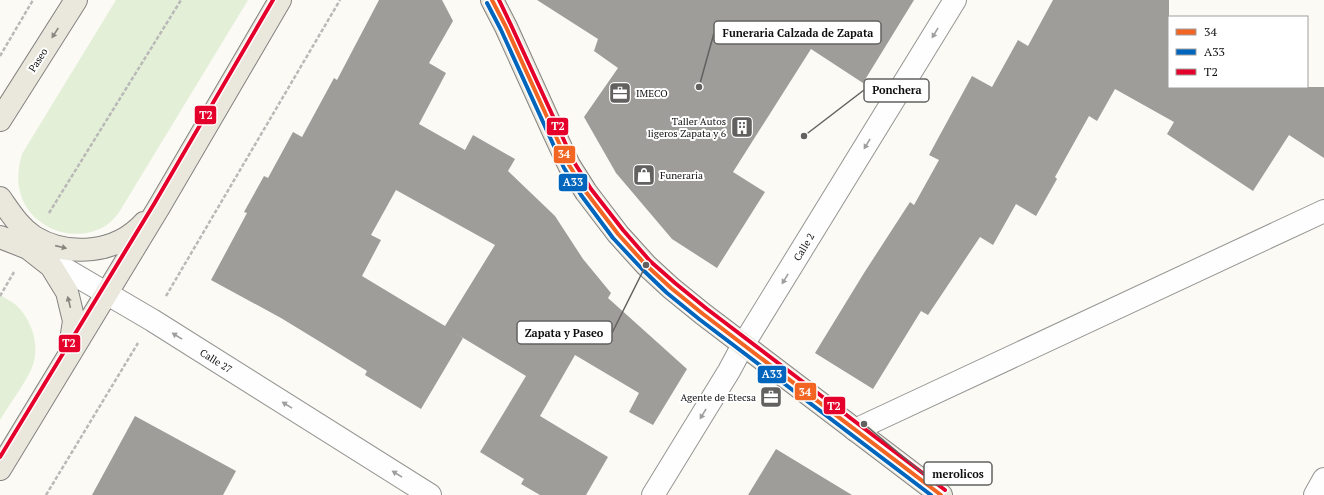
<svg xmlns="http://www.w3.org/2000/svg" width="1324" height="495" viewBox="0 0 1324 495" font-family="'PT Serif',serif">
  <rect width="100%" height="100%" fill="#fbfaf5"/>
  <path fill="#e3efd7" d="M 116,0 L 248,0 L 118,214 C 114,218 110,223 105,226 C 72,246 25,226 19,187 C 17,176 19,165 22,154 Z
    M 0,295 C 5,298 11,301 16,305 C 33,321 41,348 31,370 C 23,386 9,405 0,420 Z"/>
  <path fill="#9f9d9a" fill-rule="evenodd" d="M 379,0 L 442,0 L 453,21 L 429,63 L 446,73 L 419,124 L 465,150 L 473,135 L 515,159 L 508,171 L 555,216 L 583,259 L 611,293 L 608,298 L 687,369 L 653,425 L 629,412 L 639,393 L 575,355 L 540,416 L 608,457 L 586,495 L 540,495 L 521,484 L 524,479 L 480,452 L 526,376 L 450,330 L 463,338 L 421,409 L 365,375 L 367,371 L 322,343 L 281,318 L 211,280 L 247,213 L 244,212 L 264,176 L 268,178 L 293,132 L 302,137 L 334,78 L 337,80 ZM 396,190 L 495,245 L 445,326 L 362,276 L 381,240 L 371,235 Z
    M 537,0 L 914,0 L 863,83 L 811,49 L 733,172 L 765,192 L 717,268 L 672,239 L 616,173 L 584,117 L 618,68 L 594,51 L 598,39 Z
    M 1053,0 L 1169,0 L 1169,87 L 1324,87 L 1324,158 L 1289,135 L 1253,191 L 1167,134 L 1174,122 L 1115,89 L 1097,121 L 1089,116 L 1055,177 L 1057,179 L 1036,216 L 1016,204 L 993,245 L 980,237 L 928,315 L 921,311 L 873,389 L 815,353 L 864,273 L 910,202 L 914,205 L 939,160 L 929,155 L 972,76 L 992,87 L 1018,40 L 1028,46 Z
    M 135,416 L 236,471 L 223,495 L 92,495 Z
    M 776,449 L 852,495 L 748,495 Z"/>
  <g fill="none" stroke-linecap="round" stroke-linejoin="round">
    <g stroke="#959593" stroke-width="24">
      <path id="minor" d="M 41,255 L 152,320 L 430,495
        M 855,430 L 1324,211
        M 653,495 L 729,371 L 743,345 L 955,0
        M 1315,495 L 1324,479"/>
    </g>
    <g stroke="#838280" stroke-width="24">
      <path id="major" d="M 492,0 L 506,27 L 555,135 L 569,165 L 586,192 L 618,234 L 646,265 L 671,288 L 703,314 L 941,495
        M 0,120 L 76,0
        M 0,198 C 10,212 19,227 34,237 C 69,258 117,253 144,223
        M 0,237 L 28,248 L 51,266 L 67,292 L 74,321 L 70,347
        M 0,469 L 159,207 L 280,0"/>
    </g>
    <path stroke="#b9b9b8" stroke-width="2.5" stroke-dasharray="4 2" stroke-linecap="butt" d="M 0,56 L 33,0
      M 49,213 L 181,0
      M 0,296 L 14,272
      M 166,296 L 340,0
      M 46,495 L 138,343"/>
    <use href="#minor" stroke="#fefefe" stroke-width="22"/>
    <use href="#major" stroke="#eae8dc" stroke-width="22"/>
    <g stroke="#fff" stroke-width="7">
      <path id="bus-1" d="M 492,0 L 506,27 L 569,165 L 586,192 L 618,234 L 646,265 L 671,288 L 703,314 L 941,495"/>
    </g>
    <g stroke="#fff" stroke-width="7">
      <path id="bus-2" d="M 487,3 L 501,30 L 564,168 L 581,195 L 613,238 L 642,269 L 667,293 L 699,319 L 931,495"/>
    </g>
    <g stroke="#fff" stroke-width="7">
      <path id="bus-3" d="M 499,0 L 511,25 L 574,162 L 591,189 L 623,230 L 650,261 L 675,283 L 707,309 L 945,490
        M 0,457 L 154,204 L 273,0"/>
    </g>
    <use href="#bus-1" stroke="#f26522" stroke-width="4"/>
    <use href="#bus-2" stroke="#0065bd" stroke-width="4"/>
    <use href="#bus-3" stroke="#e4002b" stroke-width="4"/>
  </g>
  <defs><path id="oneway-solid" d="M-6-.8H1V-3.2L6.5 0L1 3.2V.8H-6Z"/></defs>
  <g fill="#878680">
    <use href="#oneway-solid" transform="translate(55 33) rotate(123)"/>
    <use href="#oneway-solid" transform="translate(61 247) rotate(13)"/>
    <use href="#oneway-solid" transform="translate(69 302) rotate(-104)"/>
  </g>
  <g fill="#9e9e9e">
    <use href="#oneway-solid" transform="translate(935 33) rotate(121)"/>
    <use href="#oneway-solid" transform="translate(867 144) rotate(121)"/>
    <use href="#oneway-solid" transform="translate(785 279) rotate(121)"/>
    <use href="#oneway-solid" transform="translate(177 336) rotate(-148)"/>
    <use href="#oneway-solid" transform="translate(287 405) rotate(-148)"/>
    <use href="#oneway-solid" transform="translate(703 414) rotate(121)"/>
    <use href="#oneway-solid" transform="translate(397 474) rotate(-148)"/>
  </g>
  <defs>
    <g id="office-square" transform="scale(1.15)"><rect x="-9" y="-9" width="18" height="18" rx="4" fill="#626160" stroke="#fff"/><path d="M-6-3h4V-5.5h4V-3h4V5H-6ZM-1-4.5V-3h2v-1.5ZM-6 0V1H6V0Z" fill="#fff"/></g>
    <g id="building-square" transform="scale(1.15)"><rect x="-9" y="-9" width="18" height="18" rx="4" fill="#626160" stroke="#fff"/><path d="M-4-6H4V6H1V3H-1V6H-4ZM-2.5-4.3h1.7v1.8h-1.7ZM.8-4.3h1.7v1.8H.8ZM-2.5-1h1.7V.8h-1.7ZM.8-1h1.7V.8H.8Z" fill="#fff"/></g>
    <g id="shop-square" transform="scale(1.15)"><rect x="-9" y="-9" width="18" height="18" rx="4" fill="#626160" stroke="#fff"/><path d="M-5-2.5h2.3a2.7 3.5 0 0 1 5.4 0H5L5.5 6h-11ZM-1.5-2.5h3a1.5 2.3 0 0 0-3 0Z" fill="#fff"/></g>
  </defs>
  <g fill-rule="evenodd">
    <use href="#office-square" x="620" y="93"/>
    <use href="#building-square" x="742" y="127"/>
    <use href="#shop-square" x="644" y="175"/>
    <use href="#office-square" x="771" y="397"/>
  </g>
  <g text-anchor="middle" dominant-baseline="central" stroke-width="4" stroke-linejoin="round" paint-order="stroke">
    <g font-size="10" fill="#0f0f0f" stroke="#fff">
      <text transform="translate(38 60) rotate(-57)">Paseo</text>
      <text transform="translate(804 247) rotate(-59)">Calle 2</text>
      <text transform="translate(216 361) rotate(32)">Calle 27</text>
    </g>
    <g font-size="10" fill="#0f0f0f" stroke="#fff" text-anchor="start">
      <text x="636" y="93">IMECO</text>
      <text x="726" y="121" text-anchor="end">Taller Autos<tspan x="726" dy="12">ligeros Zapata y 6</tspan></text>
      <text x="660" y="175">Funeraria</text>
      <text x="756" y="397" text-anchor="end">Agente de Etecsa</text>
    </g>
  </g>
  <path fill="none" stroke="#626160" stroke-width="1.5" d="M699 87L714 33M804 136L864 90M646 265L612 333M864 424L924 474"/>
  <g fill="#626160" stroke="#fff" stroke-width="1.5">
    <circle cx="699" cy="87" r="4"/>
    <circle cx="804" cy="136" r="4"/>
    <circle cx="646" cy="265" r="4"/>
    <circle cx="864" cy="424" r="4"/>
  </g>
  <g fill="#fff" stroke="#626160" stroke-width="1.5">
    <rect x="714" y="21" width="167" height="23" rx="4"/>
    <rect x="864" y="79" width="65" height="23" rx="4"/>
    <rect x="517" y="321" width="95" height="23" rx="4"/>
    <rect x="924" y="462" width="68" height="23" rx="4"/>
  </g>
  <g font-size="11" text-anchor="middle" font-weight="bold" fill="#0f0f0f">
    <text x="798" y="37">Funeraria Calzada de Zapata</text>
    <text x="897" y="94">Ponchera</text>
    <text x="564" y="337">Zapata y Paseo</text>
    <text x="958" y="478">merolicos</text>
  </g>
  <g stroke="#fff" stroke-width="1.5">
    <rect x="194" y="105" width="23" height="20" rx="4" fill="#e4002b"/>
    <rect x="546" y="117" width="23" height="19" rx="4" fill="#e4002b"/>
    <rect x="553" y="145" width="23" height="19" rx="4" fill="#f26522"/>
    <rect x="558" y="173" width="30" height="19" rx="4" fill="#0065bd"/>
    <rect x="58" y="334" width="23" height="19" rx="4" fill="#e4002b"/>
    <rect x="757" y="365" width="30" height="19" rx="4" fill="#0065bd"/>
    <rect x="794" y="382" width="23" height="19" rx="4" fill="#f26522"/>
    <rect x="823" y="396" width="23" height="19" rx="4" fill="#e4002b"/>
  </g>
  <g font-size="11" text-anchor="middle" font-weight="bold" fill="#fff">
    <text x="206" y="119">T2</text>
    <text x="558" y="130">T2</text>
    <text x="564" y="158">34</text>
    <text x="573" y="186">A33</text>
    <text x="69" y="347">T2</text>
    <text x="772" y="378">A33</text>
    <text x="805" y="396">34</text>
    <text x="834" y="410">T2</text>
  </g>
  <rect x="1168" y="16" width="140" height="72" fill="#ffffff" stroke="#9f9f9f"/>
  <rect x="1176" y="29" width="20" height="6" fill="#f26522" stroke="#9f9f9f"/>
  <text x="1204" y="36" font-size="12" fill="#0f0f0f">34</text>
  <rect x="1176" y="49" width="20" height="6" fill="#0065bd" stroke="#9f9f9f"/>
  <text x="1204" y="56" font-size="12" fill="#0f0f0f">A33</text>
  <rect x="1176" y="69" width="20" height="6" fill="#e4002b" stroke="#9f9f9f"/>
  <text x="1204" y="76" font-size="12" fill="#0f0f0f">T2</text>
</svg>
